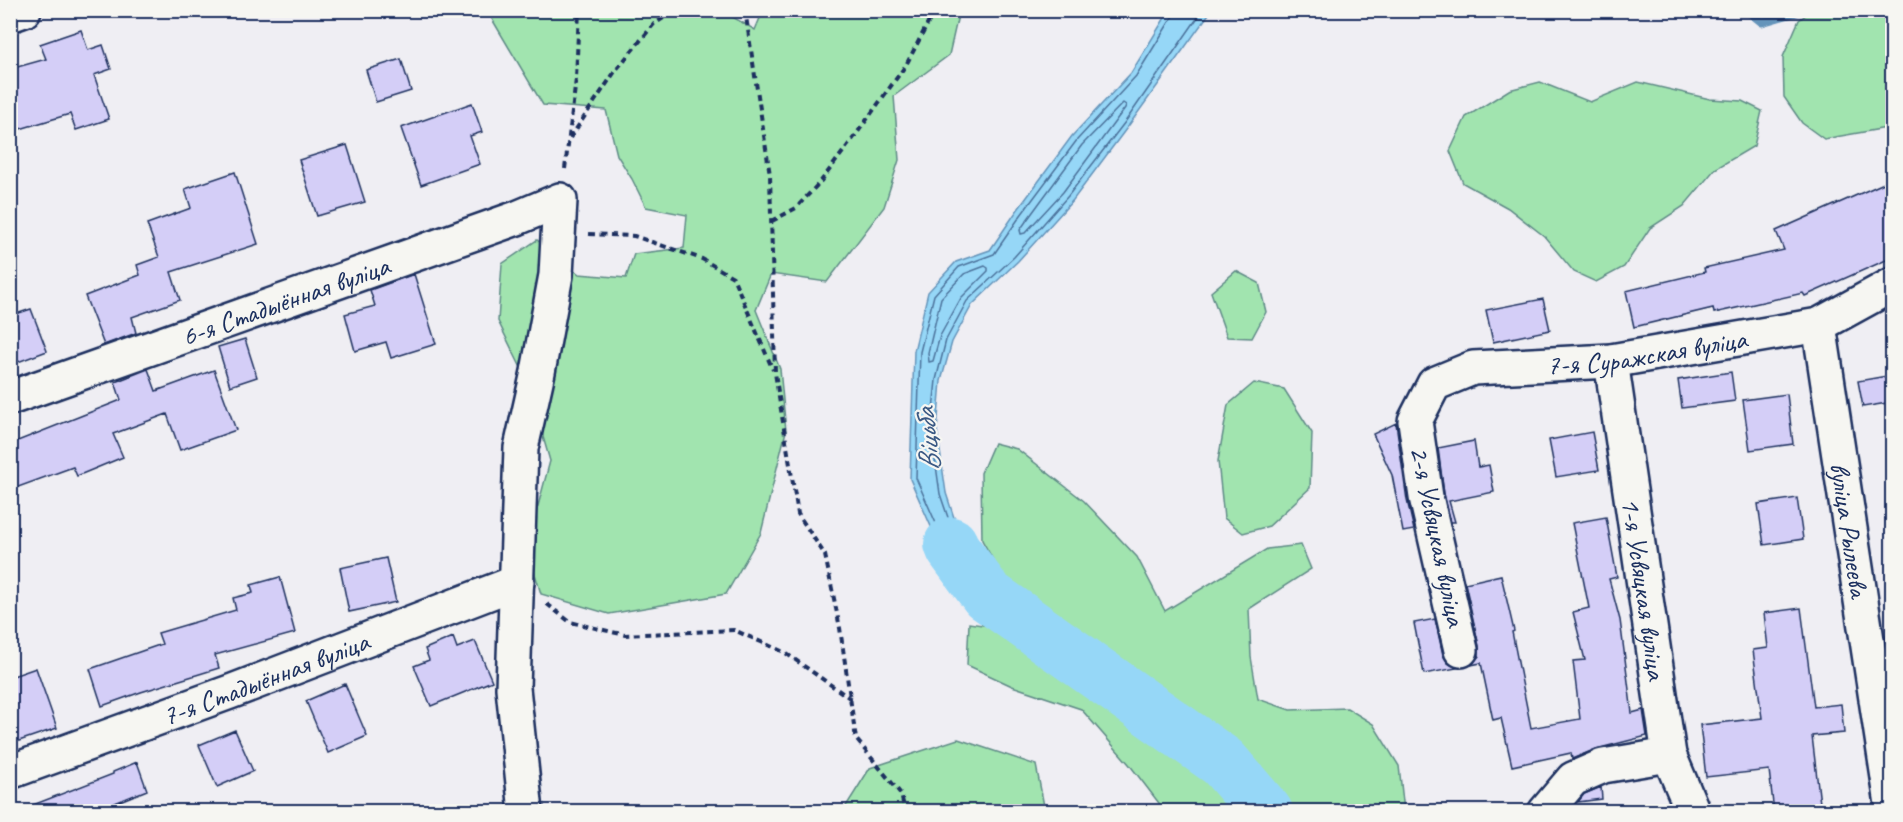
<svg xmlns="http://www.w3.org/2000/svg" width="1903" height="822" viewBox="0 0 1903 822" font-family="Caveat,sans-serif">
  <rect width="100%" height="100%" fill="#efeef3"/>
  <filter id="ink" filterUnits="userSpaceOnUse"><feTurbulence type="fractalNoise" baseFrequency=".0167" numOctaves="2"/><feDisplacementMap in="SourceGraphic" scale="12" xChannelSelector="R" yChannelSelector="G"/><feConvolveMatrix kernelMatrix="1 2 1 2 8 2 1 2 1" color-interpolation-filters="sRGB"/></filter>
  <g filter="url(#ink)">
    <path fill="#a1e4af" stroke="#5e8a86" stroke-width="1.5" d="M 494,10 L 724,10 L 724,12 L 755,30 L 763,11 L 959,11 L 949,55 L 894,96 L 899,160 L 884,207 L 827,282 L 771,274 L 756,310 L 780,369 L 786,431 L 761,533 L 726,594 L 609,614 L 541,594 L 527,547 L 550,461 L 526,378 L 498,321 L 502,264 L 537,240 L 579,274 L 626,278 L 634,254 L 684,248 L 687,215 L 646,207 L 632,179 L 617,155 L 606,110 L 543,105 L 492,19 Z
      M 1811,11 L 1892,11 L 1892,127 L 1824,139 L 1802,123 L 1784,97 L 1783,57 L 1799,20 Z
      M 1540,82 L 1590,102 L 1638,82 L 1710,99 L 1742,101 L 1762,111 L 1754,146 L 1715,169 L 1684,206 L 1650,228 L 1624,267 L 1596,282 L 1574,272 L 1544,236 L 1508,208 L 1463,183 L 1450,151 L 1466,117 L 1509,90 Z
      M 1236,271 L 1259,283 L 1266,312 L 1252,338 L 1227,337 L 1211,292 Z
      M 1254,383 L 1284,389 L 1312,433 L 1310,488 L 1269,526 L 1243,533 L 1224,518 L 1218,461 L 1228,405 Z
      M 994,443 L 1017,449 L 1084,501 L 1137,557 L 1165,611 L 1267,549 L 1301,545 L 1311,569 L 1249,609 L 1251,657 L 1258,699 L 1290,710 L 1347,708 L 1373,724 L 1399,766 L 1404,811 L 1165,811 L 1129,764 L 1081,709 L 1012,686 L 967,665 L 969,623 L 989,626 L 1006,619 L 1010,590 L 982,540 L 981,473 Z
      M 958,739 L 1036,765 L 1045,811 L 843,811 L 870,768 Z"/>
    <path fill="#96d7f7" stroke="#6594ba" stroke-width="1.5" d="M 1169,11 L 1211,11 L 1129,125 L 1073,200 L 1018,261 L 972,305 L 952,342 L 941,381 L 937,430 L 946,493 L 960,536 L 983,563 L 999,595 L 988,615 L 945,558 L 910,479 L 914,351 L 928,292 L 956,262 L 990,250 L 1016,212 L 1072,136 L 1131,73 Z"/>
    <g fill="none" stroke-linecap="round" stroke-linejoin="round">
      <path stroke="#4c729b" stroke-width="1.5" d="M 1174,10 L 1173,16 L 1136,76 L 1077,140 L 1021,215 L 994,254 L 959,267 L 934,295 L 920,352 L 916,478 L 950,555 L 986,601 L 990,599 L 991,593 L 978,566 L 955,538 L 940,494 L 931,430 L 936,380 L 946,340 L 967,301 L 1014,257 L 1068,196 L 1125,122 L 1203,10
        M 1123,103 L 1126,105 L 1125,108 L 1063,192 L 1025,233 L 1021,234 L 1020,230 L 1027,220 L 1082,145 Z
        M 985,266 L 988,268 L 988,271 L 961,298 L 940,336 L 933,361 L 929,362 L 928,353 L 941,298 L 964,274 Z"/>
      <path stroke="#6594ba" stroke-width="9" d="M 1747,10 L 1762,22 L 1803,10"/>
      <path stroke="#96d7f7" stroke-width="54" d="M 951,544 L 953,549 L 987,595 L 1223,762 L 1266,812"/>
    </g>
    <path fill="#d4cef7" stroke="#1b2f5e" stroke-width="1.5" d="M 81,30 L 88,50 L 103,45 L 111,69 L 94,75 L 109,119 L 76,130 L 70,114 L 10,132 L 10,69 L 46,59 L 40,44 Z
      M 401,59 L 411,91 L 376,102 L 366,70 Z
      M 472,103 L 482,132 L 470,136 L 480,164 L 421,185 L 401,128 Z
      M 347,145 L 365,202 L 317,216 L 299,160 Z
      M 235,172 L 258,244 L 171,272 L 180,300 L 132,317 L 136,333 L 104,345 L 85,296 L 140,275 L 137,265 L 159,257 L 147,224 L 191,208 L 185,189 Z
      M 1893,179 L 1893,257 L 1805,296 L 1803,293 L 1714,313 L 1713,308 L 1634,327 L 1626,291 L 1705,272 L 1704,268 L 1784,250 L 1776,231 Z
      M 414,274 L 436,344 L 391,358 L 386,342 L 355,351 L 345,314 L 375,306 L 370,290 Z
      M 1543,299 L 1550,330 L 1493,342 L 1486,310 Z
      M 31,309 L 47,351 L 10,365 L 10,316 Z
      M 245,339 L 257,377 L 230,386 L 218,347 Z
      M 148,369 L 156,391 L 214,370 L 236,430 L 180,450 L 167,414 L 113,434 L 123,457 L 77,476 L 73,467 L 10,490 L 10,444 L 121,400 L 115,382 Z
      M 1731,372 L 1735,401 L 1682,408 L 1678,380 Z
      M 1893,375 L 1893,402 L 1863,407 L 1858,381 Z
      M 1787,394 L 1793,444 L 1750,450 L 1743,400 Z
      M 1396,423 L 1407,500 L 1414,530 L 1403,532 L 1392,475 L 1373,434 Z
      M 1592,432 L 1599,470 L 1556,477 L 1549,440 Z
      M 1474,441 L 1478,467 L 1489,465 L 1494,492 L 1449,501 L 1455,522 L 1451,522 L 1444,494 L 1438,448 Z
      M 1797,498 L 1803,539 L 1764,545 L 1758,504 Z
      M 1606,517 L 1617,577 L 1609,579 L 1620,620 L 1632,713 L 1643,710 L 1647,736 L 1596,749 L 1572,759 L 1571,753 L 1512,766 L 1501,718 L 1493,720 L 1481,663 L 1471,665 L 1479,656 L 1479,646 L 1465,583 L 1501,575 L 1514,631 L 1512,632 L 1531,728 L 1580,719 L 1573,661 L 1585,660 L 1573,612 L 1589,608 L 1572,523 Z
      M 386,558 L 396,602 L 349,612 L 340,568 Z
      M 280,577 L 295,633 L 215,655 L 219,668 L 141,692 L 102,706 L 90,669 L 162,644 L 158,633 L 236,610 L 233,598 L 253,593 L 251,585 Z
      M 1801,608 L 1814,707 L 1841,704 L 1844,733 L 1812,736 L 1821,812 L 1774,812 L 1769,770 L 1706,777 L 1700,725 L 1762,718 L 1753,650 L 1768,648 L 1764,613 Z
      M 1435,619 L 1443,655 L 1448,663 L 1457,668 L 1424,674 L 1414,623 Z
      M 453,637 L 457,648 L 475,641 L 492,681 L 431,706 L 414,666 L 429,660 L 425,649 Z
      M 36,668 L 57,728 L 16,742 L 10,725 L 10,677 Z
      M 345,684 L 367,736 L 328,753 L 306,701 Z
      M 235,730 L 253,771 L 217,787 L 199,745 Z
      M 137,762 L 147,790 L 115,803 L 118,812 L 20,812 L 20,810 L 113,774 L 113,772 Z
      M 1601,787 L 1602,799 L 1578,802 L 1584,794 Z"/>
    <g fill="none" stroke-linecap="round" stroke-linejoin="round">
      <g stroke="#1b2f5e" stroke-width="38">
        <g id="minor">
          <path d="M 10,15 L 24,10"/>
          <path id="s1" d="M 1819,325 L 1892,804"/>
          <path id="s2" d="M 1611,361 L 1669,755 L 1693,812"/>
          <path id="s3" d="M 10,398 L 517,218 L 560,200 L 556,275 L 538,372 L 521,448 L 513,688 L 526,812"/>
          <path id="s4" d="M 1461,650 L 1426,497 L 1415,421 L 1434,384 L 1473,368 L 1611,361 L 1819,325 L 1892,285"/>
          <path id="s5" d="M 10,772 L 230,692 L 517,582"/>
          <path d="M 1545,812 L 1573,779 L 1603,766 L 1669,755"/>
        </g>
      </g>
      <path stroke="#1b2f5e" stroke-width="4" stroke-dasharray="6 4.5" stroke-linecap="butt" d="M 745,10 L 770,175 L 775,373 L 798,514 L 825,555 L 840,628 L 856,739 L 901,794 L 905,812
        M 570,138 L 616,70 L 654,24 L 676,10
        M 565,169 L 576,79 L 579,10
        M 772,221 L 796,208 L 821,181 L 855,136 L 906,65 L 935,10
        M 589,234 L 634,236 L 702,259 L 733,277 L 773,370
        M 547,604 L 570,622 L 625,635 L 734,630 L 784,652 L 851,699"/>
      <use href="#minor" stroke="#f6f6f2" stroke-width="33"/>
    </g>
  </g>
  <g text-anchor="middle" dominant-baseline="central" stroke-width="4.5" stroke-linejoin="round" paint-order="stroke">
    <g font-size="28" fill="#1b2f5e" stroke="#f6f6f2">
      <text stroke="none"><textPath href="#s3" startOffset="292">6-я Стадыённая вуліца</textPath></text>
      <text stroke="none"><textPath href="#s4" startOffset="492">7-я Суражская вуліца</textPath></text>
      <text stroke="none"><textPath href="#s1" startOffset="207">вуліца Рылеева</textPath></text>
      <text transform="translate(1438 536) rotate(78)">2-я Усвяцкая вуліца</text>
      <text stroke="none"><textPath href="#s2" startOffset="230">1-я Усвяцкая вуліца</textPath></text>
      <text stroke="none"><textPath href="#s5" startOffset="272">7-я Стадыённая вуліца</textPath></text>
    </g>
    <g font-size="30" font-style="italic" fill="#3a5984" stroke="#f6f6f2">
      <text transform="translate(927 440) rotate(-95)">Віцьба</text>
    </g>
  </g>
  <rect width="1903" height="822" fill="none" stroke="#f6f6f2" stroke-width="36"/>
  <rect x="18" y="18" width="1867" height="786" fill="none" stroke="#1b2f5e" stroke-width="2" filter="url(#ink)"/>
</svg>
